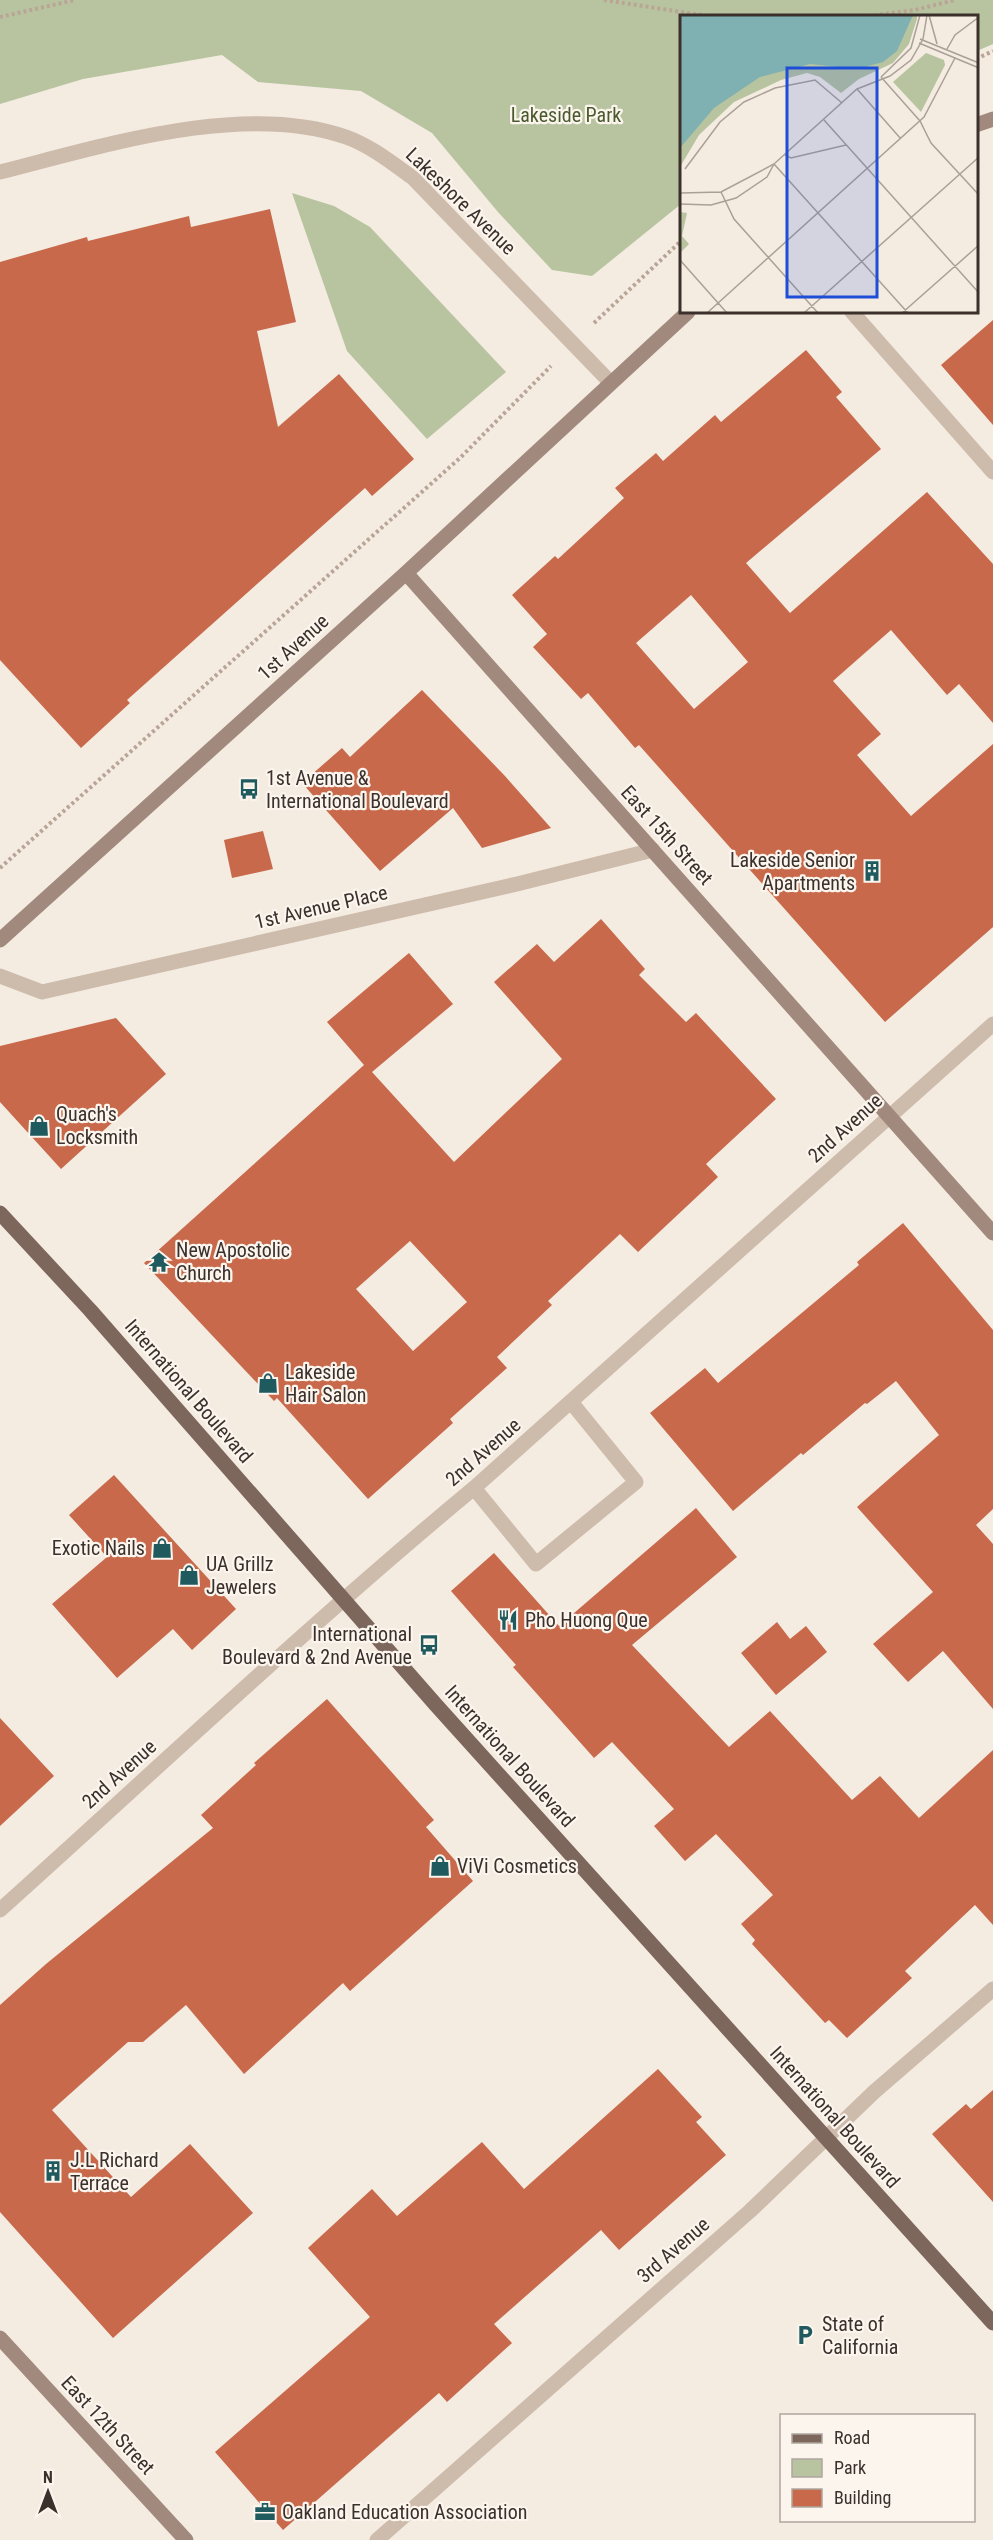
<svg xmlns="http://www.w3.org/2000/svg" width="993" height="2540" viewBox="0 0 993 2540" font-family="'Roboto Condensed',sans-serif">
  <rect width="100%" height="100%" fill="#f4ebe1"/>
  <path fill="#b8c4a0" d="M 0,0 L 993,0 L 993,44 L 977,51 L 976,16 L 681,16 L 681,204 L 592,276 L 552,270 L 498,212 L 432,133 L 361,91 L 258,82 L 222,55 L 83,79 L 0,104 Z
    M 292,193 L 334,206 L 370,227 L 506,372 L 427,439 L 347,351 Z"/>
  <path fill="#c8694b" fill-rule="evenodd" d="M 270,209 L 296,322 L 257,331 L 278,427 L 339,374 L 414,459 L 372,496 L 365,488 L 127,700 L 130,703 L 81,748 L 0,660 L 0,262 L 87,237 L 88,241 L 189,216 L 191,227 Z
    M 993,320 L 993,425 L 941,365 Z
    M 806,350 L 842,392 L 836,397 L 881,449 L 746,563 L 790,613 L 927,492 L 993,564 L 993,723 L 959,684 L 947,695 L 891,630 L 833,681 L 881,734 L 857,755 L 911,816 L 993,744 L 993,927 L 885,1022 L 639,745 L 635,748 L 588,693 L 581,699 L 533,647 L 547,634 L 512,595 L 555,556 L 558,559 L 624,498 L 615,488 L 656,453 L 663,461 L 715,415 L 721,422 ZM 691,595 L 748,662 L 694,709 L 636,643 Z
    M 422,690 L 505,776 L 551,828 L 482,848 L 453,808 L 380,871 L 302,783 L 342,748 L 350,757 Z
    M 263,831 L 273,869 L 232,878 L 224,840 Z
    M 601,919 L 645,969 L 639,975 L 686,1022 L 696,1013 L 776,1099 L 706,1164 L 718,1177 L 638,1252 L 620,1234 L 548,1301 L 552,1305 L 497,1357 L 507,1368 L 450,1419 L 453,1423 L 368,1499 L 277,1398 L 274,1401 L 144,1263 L 364,1065 L 327,1022 L 409,953 L 453,1004 L 372,1072 L 454,1162 L 562,1059 L 494,982 L 537,944 L 554,962 ZM 410,1241 L 467,1302 L 413,1351 L 356,1289 Z
    M 116,1018 L 166,1074 L 61,1169 L 0,1102 L 0,1046 Z
    M 903,1223 L 993,1330 L 993,1509 L 976,1525 L 993,1544 L 993,1709 L 943,1651 L 908,1682 L 873,1644 L 933,1592 L 857,1507 L 939,1435 L 896,1381 L 867,1404 L 865,1403 L 803,1455 L 801,1453 L 733,1511 L 650,1413 L 705,1368 L 718,1383 L 859,1265 L 857,1262 Z
    M 114,1475 L 236,1609 L 192,1650 L 173,1629 L 117,1678 L 52,1604 L 107,1557 L 69,1515 Z
    M 696,1508 L 737,1557 L 632,1645 L 729,1747 L 770,1711 L 852,1800 L 880,1776 L 919,1818 L 993,1750 L 993,1925 L 975,1905 L 905,1971 L 912,1978 L 847,2038 L 829,2020 L 825,2023 L 752,1944 L 755,1940 L 741,1924 L 773,1895 L 716,1834 L 685,1861 L 654,1826 L 674,1809 L 612,1742 L 594,1758 L 513,1667 L 516,1665 L 451,1591 L 494,1553 L 559,1626 Z
    M 777,1622 L 790,1639 L 806,1626 L 827,1652 L 776,1695 L 741,1653 Z
    M 327,1699 L 434,1820 L 426,1827 L 473,1881 L 350,1991 L 343,1983 L 244,2074 L 186,2005 L 143,2042 L 128,2042 L 52,2110 L 131,2197 L 190,2144 L 253,2213 L 113,2338 L 0,2212 L 0,2005 L 46,1964 L 213,1828 L 201,1815 L 256,1765 L 254,1763 Z
    M 0,1718 L 54,1776 L 0,1826 Z
    M 658,2069 L 702,2117 L 696,2122 L 726,2155 L 619,2250 L 601,2230 L 494,2324 L 512,2343 L 447,2402 L 439,2393 L 283,2530 L 215,2452 L 370,2317 L 308,2248 L 372,2189 L 397,2216 L 482,2142 L 524,2189 Z
    M 993,2090 L 993,2202 L 932,2134 L 966,2104 L 971,2109 Z"/>
  <g fill="none" stroke-linecap="round" stroke-linejoin="round">
    <path stroke="#b9a596" stroke-width="4" stroke-dasharray="3 3" stroke-linecap="butt" d="M 604,0 L 708,16
      M 868,16 L 915,10 L 955,0
      M 0,17 L 75,0
      M 976,59 L 993,51
      M 594,323 L 681,241
      M 0,868 L 461,457 L 551,366"/>
    <path stroke="#cdbbac" stroke-width="15" d="M 474,1488 L 536,1564 L 636,1482 L 571,1402"/>
    <path stroke="#cdbbac" stroke-width="15" d="M 0,172 C 103,146 243,101 346,137 C 371,146 392,163 413,178 L 610,382
      M 852,312 L 993,472
      M 0,976 L 42,992 L 517,884 L 653,850
      M 0,1910 C 157,1769 311,1623 474,1488 L 993,1024
      M 377,2540 L 750,2211 L 874,2092 L 993,1989"/>
    <path stroke="#a18a7d" stroke-width="15" d="M 976,125 L 993,119
      M 406,573 L 993,1233
      M 0,940 L 406,573 L 688,312
      M 0,2338 L 186,2540"/>
    <path stroke="#7d675c" stroke-width="15" d="M 0,1213 L 90,1310 L 436,1705 L 993,2323"/>
  </g>
  <defs>
    <g id="bus-bare" transform="scale(1.62)"><path d="M-5-6H5V4H4V6H2V4H-2V6H-4V4H-5ZM-3.5-4V0h7V-4ZM-3.5 1.2v1.5H-2V1.2ZM2 1.2v1.5H3.5V1.2Z" fill="#1f5a5e" stroke="#fbf5ee" stroke-width="2.5" paint-order="stroke"/></g>
    <g id="building-bare" transform="scale(1.62)"><path d="M-4-6H4V6H1V3H-1V6H-4ZM-2.5-4.3h1.7v1.8h-1.7ZM.8-4.3h1.7v1.8H.8ZM-2.5-1h1.7V.8h-1.7ZM.8-1h1.7V.8H.8Z" fill="#1f5a5e" stroke="#fbf5ee" stroke-width="2.5" paint-order="stroke"/></g>
    <g id="shop-bare" transform="scale(1.62)"><path d="M-5-2.5h2.3a2.7 3.5 0 0 1 5.4 0H5L5.5 6h-11ZM-1.5-2.5h3a1.5 2.3 0 0 0-3 0Z" fill="#1f5a5e" stroke="#fbf5ee" stroke-width="2.5" paint-order="stroke"/></g>
    <g id="temple-bare" transform="scale(1.62)"><path d="M0-6L5-2H3V0L6.5 2.5H4V6H1.5V3h-3V6H-4V2.5H-6.5L-3 0V-2H-5Z" fill="#1f5a5e" stroke="#fbf5ee" stroke-width="2.5" paint-order="stroke"/></g>
    <g id="restaurant-bare" transform="scale(1.62)"><path d="M-5-6h1v4h1v-4h1v4h1v-4h1v5L-1.5 .5V6h-2V.5L-5-1ZM5-6V6H3V1.5H1.5Q1.5-4 5-6Z" fill="#1f5a5e" stroke="#fbf5ee" stroke-width="2.5" paint-order="stroke"/></g>
    <g id="parking-bare" transform="scale(1.62)"><path d="M-3.5-5.5H1a3.5 3.5 0 0 1 0 7H-1V5.5H-3.5ZM-1-3.4V-.6H.8a1.4 1.4 0 0 0 0-2.8Z" fill="#1f5a5e" stroke="#fbf5ee" stroke-width="2.5" paint-order="stroke"/></g>
    <g id="office-bare" transform="scale(1.62)"><path d="M-6-3h4V-5.5h4V-3h4V5H-6ZM-1-4.5V-3h2v-1.5ZM-6 0V1H6V0Z" fill="#1f5a5e" stroke="#fbf5ee" stroke-width="2.5" paint-order="stroke"/></g>
  </defs>
  <g fill-rule="evenodd">
    <use href="#bus-bare" x="249" y="789"/>
    <use href="#building-bare" x="872" y="871"/>
    <use href="#shop-bare" x="39" y="1126"/>
    <use href="#temple-bare" x="159" y="1262"/>
    <use href="#shop-bare" x="268" y="1383"/>
    <use href="#shop-bare" x="162" y="1548"/>
    <use href="#shop-bare" x="189" y="1575"/>
    <use href="#restaurant-bare" x="508" y="1620"/>
    <use href="#bus-bare" x="429" y="1645"/>
    <use href="#shop-bare" x="440" y="1866"/>
    <use href="#building-bare" x="53" y="2171"/>
    <use href="#parking-bare" x="805" y="2335"/>
    <use href="#office-bare" x="265" y="2512"/>
  </g>
  <g text-anchor="middle" dominant-baseline="central" stroke-width="4.5" stroke-linejoin="round" paint-order="stroke">
    <g font-size="20" fill="#4a5a2e" stroke="#fbf5ee">
      <text x="566" y="115">Lakeside Park</text>
    </g>
    <g font-size="20" fill="#3b302b" stroke="#fbf5ee">
      <text transform="translate(461 201) rotate(44)">Lakeshore Avenue</text>
      <text transform="translate(293 647) rotate(-42)">1st Avenue</text>
      <text transform="translate(667 835) rotate(48)">East 15th Street</text>
      <text transform="translate(321 907) rotate(-13)">1st Avenue Place</text>
      <text transform="translate(845 1128) rotate(-42)">2nd Avenue</text>
      <text transform="translate(189 1391) rotate(49)">International Boulevard</text>
      <text transform="translate(483 1452) rotate(-41)">2nd Avenue</text>
      <text transform="translate(510 1756) rotate(48)">International Boulevard</text>
      <text transform="translate(119 1774) rotate(-42)">2nd Avenue</text>
      <text transform="translate(835 2117) rotate(48)">International Boulevard</text>
      <text transform="translate(673 2250) rotate(-41)">3rd Avenue</text>
      <text transform="translate(108 2425) rotate(47)">East 12th Street</text>
    </g>
    <g font-size="20" fill="#3b302b" stroke="#fbf5ee" text-anchor="start">
      <text x="266" y="778">1st Avenue &amp;<tspan x="266" dy="23">International Boulevard</tspan></text>
      <text x="855" y="860" text-anchor="end">Lakeside Senior<tspan x="855" dy="23">Apartments</tspan></text>
      <text x="56" y="1114">Quach's<tspan x="56" dy="23">Locksmith</tspan></text>
      <text x="176" y="1250">New Apostolic<tspan x="176" dy="23">Church</tspan></text>
      <text x="285" y="1372">Lakeside<tspan x="285" dy="23">Hair Salon</tspan></text>
      <text x="145" y="1548" text-anchor="end">Exotic Nails</text>
      <text x="206" y="1564">UA Grillz<tspan x="206" dy="23">Jewelers</tspan></text>
      <text x="525" y="1620">Pho Huong Que</text>
      <text x="412" y="1634" text-anchor="end">International<tspan x="412" dy="23">Boulevard &amp; 2nd Avenue</tspan></text>
      <text x="457" y="1866">ViVi Cosmetics</text>
      <text x="70" y="2160">J.L Richard<tspan x="70" dy="23">Terrace</tspan></text>
      <text x="822" y="2324">State of<tspan x="822" dy="23">California</tspan></text>
      <text x="282" y="2512">Oakland Education Association</text>
    </g>
  </g>
  <g transform="translate(680 15)">
    <rect width="298" height="298" fill="#f4ebe1"/>
    <path d="M 0,0 L 237,0 L 237,4 L 229,29 L 213,48 L 179,64 L 161,78 L 140,62 L 127,58 L 101,65 L 54,87 L 19,120 L 0,152 ZM 246,38 L 264,45 L 265,50 L 241,97 L 213,67 ZM 0,197 L 7,198 L 2,221 L 9,229 L 0,238 Z" fill="#b8c4a0"/>
    <path d="M 0,0 L 233,0 L 217,36 L 203,47 L 177,54 L 130,49 L 80,62 L 34,93 L 0,133 Z" fill="#7fb0b2"/>
    <path fill="none" stroke="#aaa098" stroke-width="1.5" d="M 249,0 L 257,29M 240,24 L 299,48M 239,28 L 299,53M 267,34 L 275,20 L 299,2M 201,62 L 240,106 L 251,128 L 299,180M 201,62 L 231,33 L 240,0M 177,74 L 221,124M 144,105 L 299,278M 105,140 L 111,143 L 166,130M 94,149 L 228,298M 5,154 L 40,107 L 64,87 L 95,73 L 135,65 L 162,88M 41,177 L 54,204 L 138,298M 0,178 L 41,177 L 94,149 L 177,74 L 210,61 L 231,45 L 243,24 L 247,0M 0,189 L 31,190 L 56,183 L 87,162 L 94,149M 0,245 L 47,298M 27,298 L 244,102 L 275,43M 124,298 L 299,142M 222,298 L 299,230"/>
    <path fill="#1d4ed8" fill-opacity="0.15" stroke="#1d4ed8" stroke-width="3" d="M 107,53 L 197,53 L 197,282 L 107,282 Z"/>
    <rect width="298" height="298" fill="none" stroke="#3b302b" stroke-width="3"/>
  </g>
  <rect x="780" y="2414" width="195" height="108" fill="#fbf5ee" stroke="#aea6a0" stroke-width="1.5"/>
  <rect x="792" y="2434" width="30" height="9" fill="#7d675c" stroke="#aea6a0" stroke-width="1.5"/>
  <text x="834" y="2444" font-size="18" fill="#3b302b">Road</text>
  <rect x="792" y="2459" width="30" height="18" fill="#b8c4a0" stroke="#aea6a0" stroke-width="1.5"/>
  <text x="834" y="2474" font-size="18" fill="#3b302b">Park</text>
  <rect x="792" y="2489" width="30" height="18" fill="#c8694b" stroke="#aea6a0" stroke-width="1.5"/>
  <text x="834" y="2504" font-size="18" fill="#3b302b">Building</text>
  <g transform="translate(48 2492)" stroke="#fbf5ee" stroke-width="4.5" paint-order="stroke">
  <path d="M0-4.5L10 22L0 15L-10 22Z" fill="#3b302b"/>
  <text y="-9" font-size="16" font-weight="bold" text-anchor="middle" fill="#3b302b">N</text>
  </g>
</svg>
